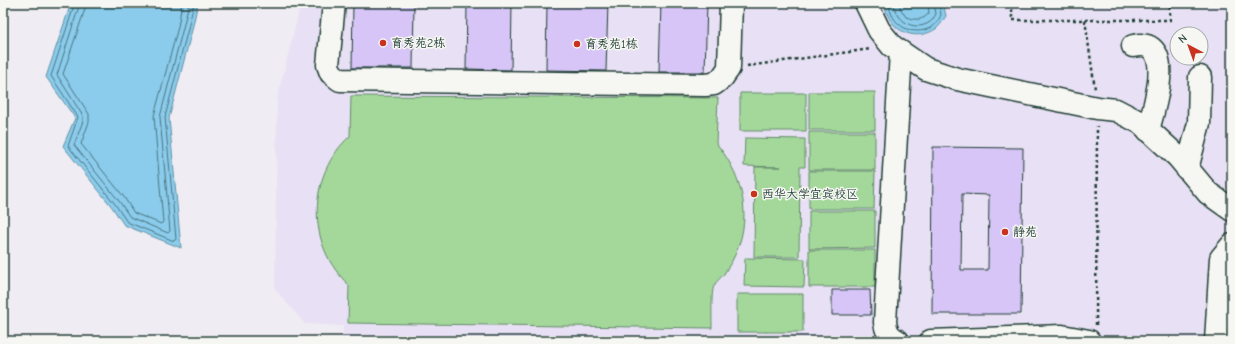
<svg xmlns="http://www.w3.org/2000/svg" width="1235" height="344" viewBox="0 0 1235 344" font-family="'Comic Neue','LXGW WenKai TC',sans-serif">
  <rect width="100%" height="100%" fill="#f0ecf3"/>
  <filter id="ink" filterUnits="userSpaceOnUse"><feTurbulence type="fractalNoise" baseFrequency=".025" numOctaves="2"/><feDisplacementMap in="SourceGraphic" scale="8" xChannelSelector="R" yChannelSelector="G"/><feConvolveMatrix kernelMatrix="1 2 1 2 8 2 1 2 1" color-interpolation-filters="sRGB"/></filter>
  <g filter="url(#ink)">
    <path fill="#e8e0f4" fill-rule="evenodd" d="M 301,3 L 1232,3 L 1232,341 L 343,341 L 343,326 L 305,324 L 275,289 L 277,99 ZM 1177,34 L 1201,34 L 1201,58 L 1177,58 Z"/>
    <path fill="#a4d89b" stroke="#628a68" d="M 809,92 L 875,92 L 875,130 L 809,130 Z
      M 740,93 L 806,93 L 806,131 L 740,131 Z
      M 351,96 L 718,98 L 716,143 C 744,177 754,220 732,261 C 729,266 726,270 724,274 C 721,278 716,281 714,286 C 711,291 712,320 712,328 L 348,323 L 349,285 C 306,246 307,175 350,136 Z
      M 809,132 L 875,132 L 875,170 L 809,170 Z
      M 745,138 L 805,139 L 805,167 L 800,167 L 799,257 L 754,257 L 755,167 L 781,167 L 744,166 Z
      M 809,171 L 875,171 L 874,209 L 809,209 Z
      M 809,211 L 875,211 L 875,248 L 809,249 Z
      M 809,250 L 875,250 L 875,287 L 809,287 Z
      M 745,258 L 805,259 L 804,287 L 744,286 Z
      M 737,294 L 803,294 L 803,332 L 737,332 Z"/>
    <path fill="#8bcbec" stroke="#6092a2" d="M 71,3 L 198,3 L 192,30 L 169,118 L 181,248 L 124,225 L 112,207 L 63,146 L 75,118 L 46,77 Z
      M 885,3 L 943,3 L 946,16 C 943,20 939,28 934,30 C 912,43 886,28 885,3 Z"/>
    <g fill="none" stroke-linecap="round" stroke-linejoin="round">
      <path stroke="#4a767e" stroke-width="1" d="M 75,3 L 51,76 L 78,117 L 68,146 L 115,204 L 127,222 L 174,241 L 176,239 L 165,117 L 188,29 L 194,3
        M 80,3 L 57,75 L 83,116 L 83,121 L 74,145 L 119,201 L 130,217 L 168,233 L 170,231 L 160,117 L 183,28 L 189,3
        M 86,3 L 85,9 L 63,74 L 89,114 L 89,122 L 81,144 L 124,197 L 134,213 L 161,224 L 163,222 L 154,116 L 178,27 L 182,3
        M 889,3 C 890,25 912,38 932,27 C 936,25 939,19 941,15 L 939,3
        M 894,3 C 895,20 914,33 930,22 C 932,21 934,17 936,14 L 934,3
        M 900,3 L 900,8 L 906,17 C 915,20 923,21 929,13 L 928,3"/>
    </g>
    <path fill="#d6c5f6" stroke="#1f3d34" fill-rule="evenodd" d="M 353,3 L 414,3 L 413,68 L 352,68 Z
      M 467,3 L 512,3 L 511,70 L 466,69 Z
      M 547,3 L 608,3 L 606,71 L 546,70 Z
      M 661,3 L 707,3 L 705,72 L 659,72 Z
      M 933,147 L 1023,148 L 1021,314 L 932,314 ZM 962,194 L 989,195 L 988,270 L 961,270 Z
      M 832,290 L 870,290 L 871,315 L 832,315 Z"/>
    <g fill="none" stroke-linecap="round" stroke-linejoin="round">
      <g stroke="#1f3d34" stroke-width="25">
        <path id="minor" d="M 334,3 L 328,65 L 331,73 L 340,80 L 705,85 L 714,84 L 722,78 L 729,68 L 731,3
          M 866,3 L 879,30 L 892,46 L 926,69 L 957,79 L 1097,108 L 1116,110 L 1141,123 L 1178,157 L 1208,193 L 1232,210
          M 1133,46 C 1139,45 1146,44 1151,48 C 1169,62 1153,112 1148,130
          M 1187,169 L 1199,123 L 1200,77
          M 898,341 C 889,337 886,331 885,322 L 901,52
          M 931,341 L 1062,336 L 1089,341
          M 1216,341 L 1221,258 L 1232,245"/>
      </g>
      <path stroke="#1f3d34" stroke-width="2.5" stroke-dasharray="3 3" stroke-linecap="butt" d="M 1012,3 L 1012,20 L 1170,20 L 1170,3
        M 1085,20 L 1095,89
        M 747,66 L 871,49
        M 1096,325 L 1097,126"/>
      <use href="#minor" stroke="#f6f6f2" stroke-width="22"/>
    </g>
  </g>
  <g fill="#c8321e" stroke="#f6f6f2" stroke-width="1.5">
    <circle cx="383" cy="43" r="4"/>
    <circle cx="577" cy="44" r="4"/>
    <circle cx="754" cy="194" r="4"/>
    <circle cx="1005" cy="232" r="4"/>
  </g>
  <g text-anchor="middle" dominant-baseline="central" stroke-width="3" stroke-linejoin="round" paint-order="stroke">
    <g font-size="12" fill="#1f3d34" stroke="#f6f6f2" text-anchor="start">
      <text x="391" y="43">育秀苑2栋</text>
      <text x="585" y="44">育秀苑1栋</text>
      <text x="762" y="194">西华大学宜宾校区</text>
      <text x="1013" y="232">静苑</text>
    </g>
  </g>
  <rect width="1235" height="344" fill="none" stroke="#f6f6f2" stroke-width="16"/>
  <rect x="8" y="8" width="1219" height="328" fill="none" stroke="#1f3d34" stroke-width="1.5" filter="url(#ink)"/>
  <g transform="translate(1189 46) rotate(319)"><circle r="19" fill="#f6f6f2" stroke="#a0aca6"/>
  <path d="M0-3L7 15L0 10L-7 15Z" fill="#c8321e"/>
  <text y="-6" font-size="11" font-weight="bold" text-anchor="middle" fill="#1f3d34">N</text>
  </g>
</svg>
